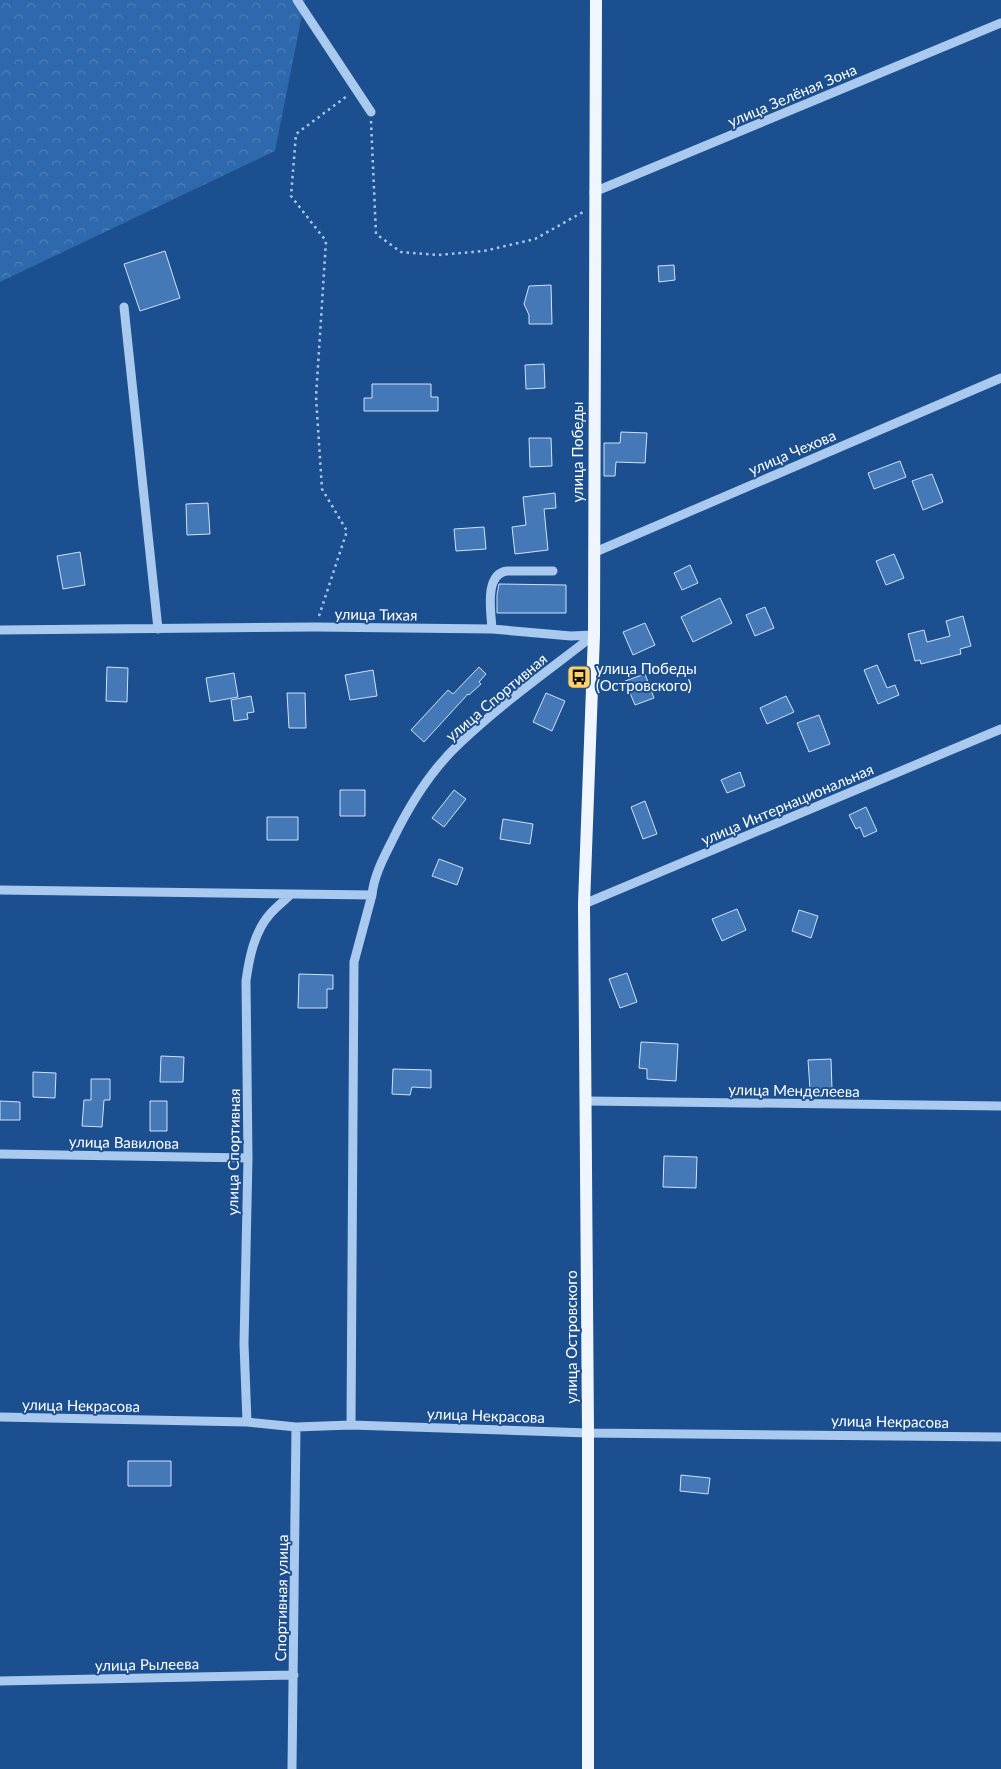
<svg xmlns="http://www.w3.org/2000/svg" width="1001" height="1769" viewBox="0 0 1001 1769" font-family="Lato,sans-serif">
  <defs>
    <pattern id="forest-crowns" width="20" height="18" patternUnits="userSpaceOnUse" patternTransform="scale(1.25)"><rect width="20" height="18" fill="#2e69ad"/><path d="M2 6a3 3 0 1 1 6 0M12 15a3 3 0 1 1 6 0" fill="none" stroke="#4d80b9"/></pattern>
  </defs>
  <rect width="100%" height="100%" fill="#1b4f8f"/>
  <path fill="url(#forest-crowns)" d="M 0,0 L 305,0 L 275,151 L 0,282 Z"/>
  <path fill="#4478b7" stroke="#cfe3fa" d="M 165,251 L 180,298 L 140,311 L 124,264 Z
    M 674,265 L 675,280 L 659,282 L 658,266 Z
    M 551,285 L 552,324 L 529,324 L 529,315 L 524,304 L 529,286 Z
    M 544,364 L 545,388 L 526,389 L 525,365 Z
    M 372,384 L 431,384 L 431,397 L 438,397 L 438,411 L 364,411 L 364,398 L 372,398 Z
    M 621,432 L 647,433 L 645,463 L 616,462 L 615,476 L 604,476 L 604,443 L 620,443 Z
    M 529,438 L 551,438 L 552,466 L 530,467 Z
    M 900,461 L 906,477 L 874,489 L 868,473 Z
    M 932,474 L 943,502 L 923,510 L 912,481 Z
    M 555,493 L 556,508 L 544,509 L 548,550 L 515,554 L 512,527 L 526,525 L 523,497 Z
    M 208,503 L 210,534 L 187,535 L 186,504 Z
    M 484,527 L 486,549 L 456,551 L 454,529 Z
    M 80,552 L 85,585 L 63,589 L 57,556 Z
    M 894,554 L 904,578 L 886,585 L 876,561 Z
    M 690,565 L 698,583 L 682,590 L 674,573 Z
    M 499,584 L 566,585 L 566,613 L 497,613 L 497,595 Z
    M 720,598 L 732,623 L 693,642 L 681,617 Z
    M 765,607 L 774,628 L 755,636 L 746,615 Z
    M 963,616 L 971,646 L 960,649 L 961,654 L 921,664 L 920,660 L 915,661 L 908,634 L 924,630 L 927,642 L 950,636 L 946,621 Z
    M 645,623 L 655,645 L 633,655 L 623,632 Z
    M 877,665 L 887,688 L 895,685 L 899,695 L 878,704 L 864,670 Z
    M 107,667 L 128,668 L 127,702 L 106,701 Z
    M 479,667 L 486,674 L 479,682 L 481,684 L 469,695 L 468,694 L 424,742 L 411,730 L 448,690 L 453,694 Z
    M 373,670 L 377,696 L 350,700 L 345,675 Z
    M 234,673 L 238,697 L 210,702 L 206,678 Z
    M 645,674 L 654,698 L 635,705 L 625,681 Z
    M 287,693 L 305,693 L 306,728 L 289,728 Z
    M 546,693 L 565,701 L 552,731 L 533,722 Z
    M 251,696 L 254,712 L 247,713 L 248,719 L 234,721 L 231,700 Z
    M 786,696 L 794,712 L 767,724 L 760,708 Z
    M 819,715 L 830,744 L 809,752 L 797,723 Z
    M 740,772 L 745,786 L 727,793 L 721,780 Z
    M 340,790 L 365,790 L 365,816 L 340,816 Z
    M 454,790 L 466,799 L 444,827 L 432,818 Z
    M 645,801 L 657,834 L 643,839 L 631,807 Z
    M 866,807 L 877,831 L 864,837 L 860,827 L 856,829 L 849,815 Z
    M 267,817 L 298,817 L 298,840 L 267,840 Z
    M 503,819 L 533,824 L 530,844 L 500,839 Z
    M 439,859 L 463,868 L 457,885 L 432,876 Z
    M 737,909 L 746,930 L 722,941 L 712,919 Z
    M 799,910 L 818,916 L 811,938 L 792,931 Z
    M 627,973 L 637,1002 L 620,1008 L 609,979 Z
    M 299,974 L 333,975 L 333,989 L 327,989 L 327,1008 L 298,1008 Z
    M 641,1042 L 678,1044 L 676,1081 L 647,1079 L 647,1069 L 639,1068 Z
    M 161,1056 L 184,1057 L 183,1082 L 160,1082 Z
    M 831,1059 L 832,1089 L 810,1089 L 808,1060 Z
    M 393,1069 L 431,1070 L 431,1088 L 412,1087 L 410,1095 L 392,1094 Z
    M 33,1072 L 56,1073 L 55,1098 L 33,1097 Z
    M 91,1079 L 110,1079 L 110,1100 L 104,1100 L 102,1127 L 82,1126 L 84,1100 L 91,1100 Z
    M 0,1101 L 20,1102 L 20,1120 L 0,1120 Z
    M 150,1101 L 167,1101 L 167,1131 L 150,1131 Z
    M 664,1156 L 697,1157 L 696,1188 L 663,1187 Z
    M 128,1461 L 171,1461 L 171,1486 L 128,1486 Z
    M 681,1475 L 710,1478 L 708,1494 L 680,1491 Z"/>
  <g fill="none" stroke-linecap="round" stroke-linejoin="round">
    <path stroke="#a9c9ee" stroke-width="2.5" stroke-dasharray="2.5 4" stroke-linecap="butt" d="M 371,121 L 376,234 L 401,252 L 438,255 L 484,251 L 535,239 L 583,212
      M 319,616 L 347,531 L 322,489 L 316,397 L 326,241 L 291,196 L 296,134 L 347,96"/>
    <path stroke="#a9c9ee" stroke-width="9" d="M 297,0 L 371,112
      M 594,192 L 1001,23
      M 124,307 L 158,629
      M 593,553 L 1001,378
      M 492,629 C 491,612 484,574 507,571 L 553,571
      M 0,630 L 315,627 L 492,629 L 571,636 L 593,635
      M 0,890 L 372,895 C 374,875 384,857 393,839 C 410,804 432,769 460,743 C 502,703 549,670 594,635
      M 584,904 L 1001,729
      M 586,1101 L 1001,1106
      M 0,1154 L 248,1158
      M 0,1417 L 247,1422 L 296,1427 L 351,1425 L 588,1433 L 1001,1437
      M 247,1422 L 244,1344 L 248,1158 L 246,981 C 249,959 254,932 270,914 C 276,907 284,901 290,895
      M 351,1425 L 354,962 L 372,895
      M 0,1681 L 294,1675
      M 292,1769 L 296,1427"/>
    <path stroke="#f0f6ff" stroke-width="12" d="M 588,1769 L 588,1433 L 584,904 L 594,635 L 596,0"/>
  </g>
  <defs>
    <g id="bus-square" transform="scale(1.25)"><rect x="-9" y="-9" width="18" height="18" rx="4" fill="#ffd166" stroke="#1b4f8f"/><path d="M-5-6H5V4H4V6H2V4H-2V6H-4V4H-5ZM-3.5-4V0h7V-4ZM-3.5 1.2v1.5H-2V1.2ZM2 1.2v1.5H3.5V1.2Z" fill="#111"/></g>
  </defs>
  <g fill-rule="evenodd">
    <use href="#bus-square" x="579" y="677"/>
  </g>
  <g text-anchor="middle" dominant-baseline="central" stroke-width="4" stroke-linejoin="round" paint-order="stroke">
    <g font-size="15" fill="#fff" stroke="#1b4f8f">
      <text transform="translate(792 95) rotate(-23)">улица Зелёная Зона</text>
      <text transform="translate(577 452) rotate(-90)">улица Победы</text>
      <text transform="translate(792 452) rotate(-23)">улица Чехова</text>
      <text transform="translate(376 614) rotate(1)">улица Тихая</text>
      <text transform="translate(496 697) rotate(-40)">улица Спортивная</text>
      <text transform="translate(787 804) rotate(-23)">улица Интернациональная</text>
      <text transform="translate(794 1090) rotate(1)">улица Менделеева</text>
      <text transform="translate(124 1142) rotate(1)">улица Вавилова</text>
      <text transform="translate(233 1152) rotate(-89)">улица Спортивная</text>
      <text transform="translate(571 1337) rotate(-90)">улица Островского</text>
      <text transform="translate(81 1405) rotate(1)">улица Некрасова</text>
      <text transform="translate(486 1415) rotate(2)">улица Некрасова</text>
      <text transform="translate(890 1421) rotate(1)">улица Некрасова</text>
      <text transform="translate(281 1598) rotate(-89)">Спортивная улица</text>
      <text transform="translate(147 1664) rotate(-1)">улица Рылеева</text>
    </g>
    <g font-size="15" fill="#fff" stroke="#1b4f8f" text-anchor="start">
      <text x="596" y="668">улица Победы<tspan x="596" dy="17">(Островского)</tspan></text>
    </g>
  </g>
</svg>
